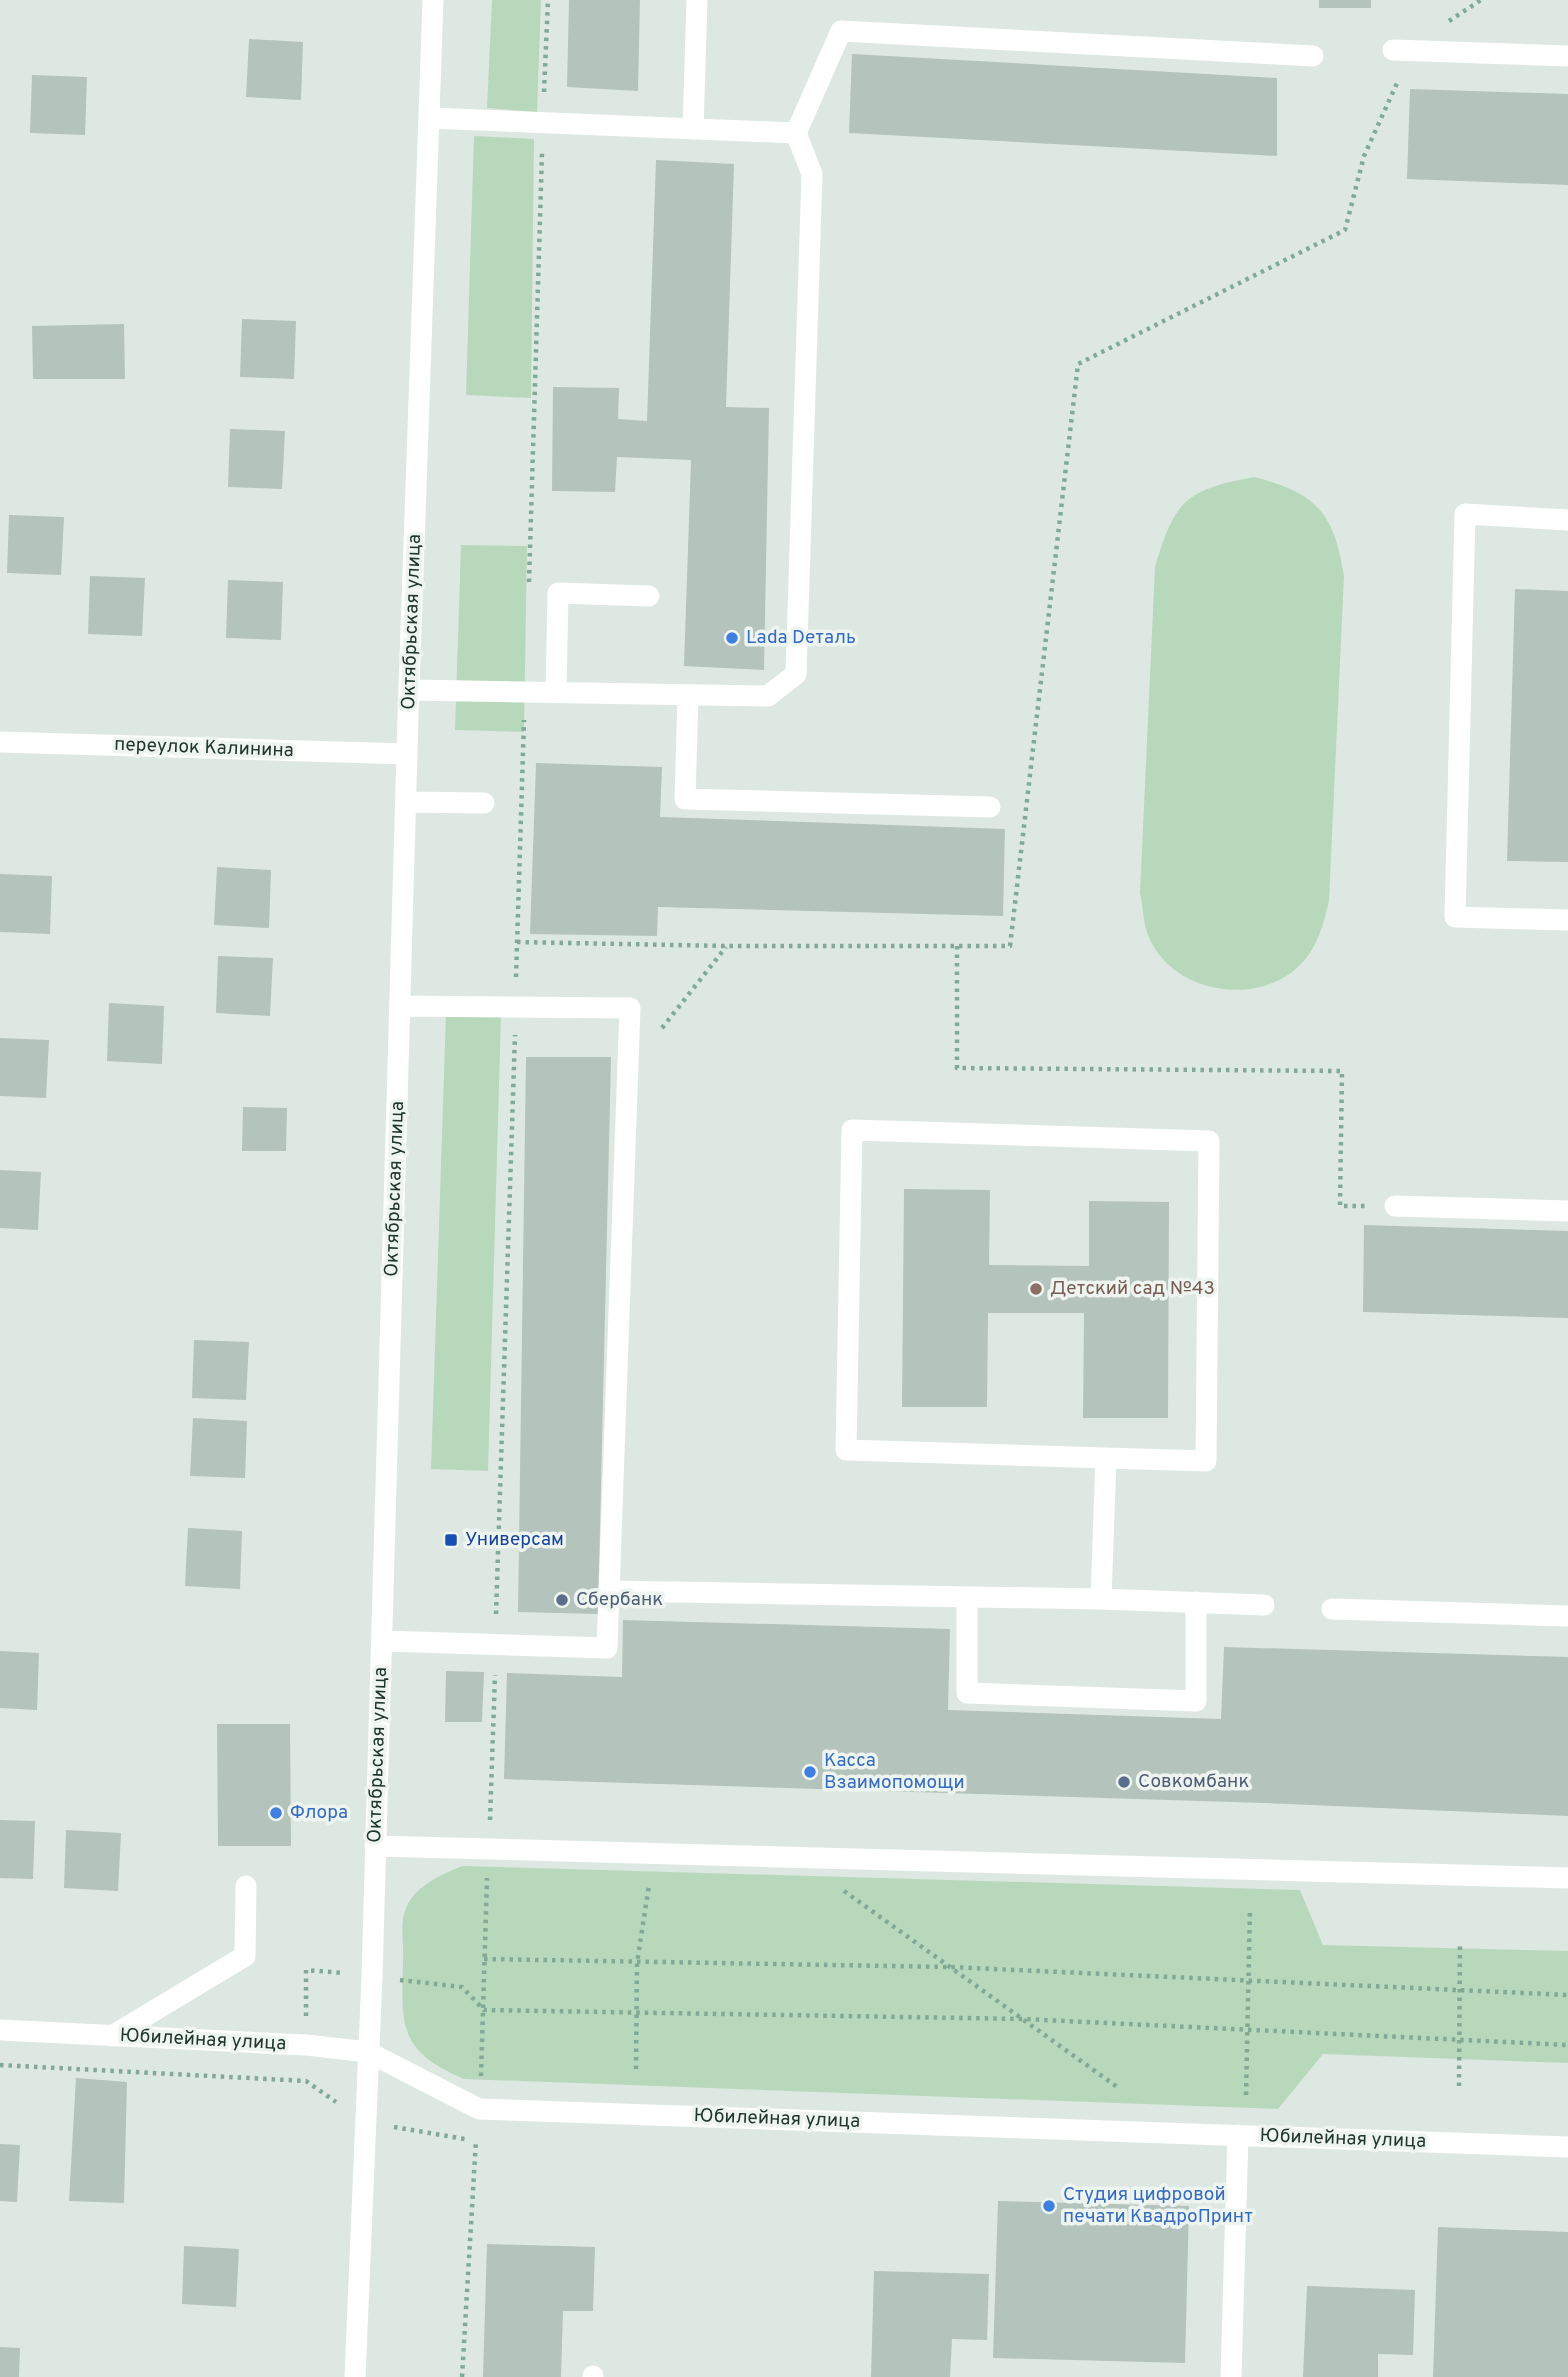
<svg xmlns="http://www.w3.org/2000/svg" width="1568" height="2377" viewBox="0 0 1568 2377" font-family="Overpass,sans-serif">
  <rect width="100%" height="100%" fill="#dee8e2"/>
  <path fill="#b8d8bc" d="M 492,0 L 541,0 L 537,112 L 487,108 Z
    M 474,136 L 534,139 L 531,398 L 466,395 Z
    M 1254,477 C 1317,493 1334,513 1344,576 L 1329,901 C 1323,926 1317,950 1297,968 C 1253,1007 1170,992 1148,935 C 1143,923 1143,906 1140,893 L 1155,567 C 1175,500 1185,490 1254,477 Z
    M 461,545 L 527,546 L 524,732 L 455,730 Z
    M 446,1013 L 501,1015 L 488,1471 L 431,1469 Z
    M 462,1866 L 1300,1890 L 1323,1945 L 1568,1951 L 1568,2063 L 1323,2054 L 1278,2109 L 464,2079 C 396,2050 402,2024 403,1959 C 404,1945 400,1923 405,1911 C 413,1886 441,1875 462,1866 Z"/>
  <path fill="#b4c3bb" d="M 569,0 L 640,0 L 638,91 L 567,87 Z
    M 1319,0 L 1371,0 L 1371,8 L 1319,8 Z
    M 249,39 L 303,42 L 301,100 L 246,97 Z
    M 852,54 L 1277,78 L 1277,156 L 849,133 Z
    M 32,75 L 87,77 L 85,135 L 30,133 Z
    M 1410,89 L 1568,94 L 1568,185 L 1407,179 Z
    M 656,160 L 734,164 L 726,407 L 769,408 L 764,670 L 684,666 L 691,460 L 617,457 L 615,492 L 552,491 L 553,387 L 619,388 L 618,419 L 647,421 Z
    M 242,319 L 296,321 L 294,379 L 240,377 Z
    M 124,324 L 125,379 L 33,379 L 32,326 Z
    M 230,429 L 285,431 L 282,489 L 228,487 Z
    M 9,515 L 64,517 L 61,575 L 7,573 Z
    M 90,576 L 145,578 L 142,636 L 88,634 Z
    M 228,580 L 283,582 L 281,640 L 226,638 Z
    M 1515,589 L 1568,591 L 1568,862 L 1507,861 Z
    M 536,763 L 662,767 L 660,817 L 1005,829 L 1003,916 L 658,907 L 657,936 L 530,934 Z
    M 217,867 L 271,870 L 269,928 L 214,925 Z
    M 0,874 L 52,876 L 50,934 L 0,932 Z
    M 218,956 L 273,958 L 270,1016 L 216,1013 Z
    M 109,1003 L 164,1006 L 162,1064 L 107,1061 Z
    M 0,1038 L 49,1040 L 46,1098 L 0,1096 Z
    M 526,1057 L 611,1057 L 598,1614 L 518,1612 Z
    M 243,1107 L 287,1108 L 286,1151 L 242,1151 Z
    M 0,1170 L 41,1172 L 38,1230 L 0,1228 Z
    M 904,1189 L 990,1190 L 989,1265 L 1089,1266 L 1089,1201 L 1169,1202 L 1168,1418 L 1083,1418 L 1084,1313 L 988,1313 L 987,1407 L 902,1407 Z
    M 1364,1225 L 1568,1231 L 1568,1318 L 1363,1312 Z
    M 194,1340 L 249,1342 L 246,1400 L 192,1398 Z
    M 193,1418 L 247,1421 L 245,1478 L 190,1476 Z
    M 188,1528 L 242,1531 L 240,1589 L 185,1586 Z
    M 623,1620 L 950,1629 L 948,1710 L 1221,1719 L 1224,1647 L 1568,1657 L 1568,1816 L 1264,1803 L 504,1779 L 507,1673 L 622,1677 Z
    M 0,1651 L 39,1653 L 37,1710 L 0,1708 Z
    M 446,1671 L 484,1672 L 482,1722 L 445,1722 Z
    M 217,1724 L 290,1724 L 291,1846 L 218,1846 Z
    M 0,1820 L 35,1821 L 33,1879 L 0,1878 Z
    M 66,1830 L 121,1833 L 118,1891 L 64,1888 Z
    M 76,2078 L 127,2082 L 124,2203 L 69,2201 Z
    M 0,2144 L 20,2145 L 17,2202 L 0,2201 Z
    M 998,2201 L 1189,2206 L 1185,2363 L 993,2358 Z
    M 1438,2227 L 1568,2232 L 1568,2377 L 1433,2377 Z
    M 487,2244 L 595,2247 L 593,2311 L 563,2311 L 561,2377 L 483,2377 Z
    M 184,2246 L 239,2249 L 236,2307 L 182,2304 Z
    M 874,2271 L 989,2274 L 987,2340 L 952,2339 L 950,2377 L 871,2377 Z
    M 1307,2286 L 1415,2290 L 1413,2355 L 1378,2354 L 1378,2377 L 1303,2377 Z
    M 0,2347 L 20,2348 L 19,2377 L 0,2377 Z"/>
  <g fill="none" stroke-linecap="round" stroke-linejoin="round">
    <path stroke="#81a996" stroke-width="4.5" stroke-dasharray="3.5 5" stroke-linecap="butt" d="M 1449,21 L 1481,0
      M 544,92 L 548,0
      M 529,582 L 542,153
      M 517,942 L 726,946 L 1010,946 L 1078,364 L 1345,230 L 1364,156 L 1398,81
      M 957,946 L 957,1068 L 1342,1071 L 1340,1206 L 1365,1206
      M 516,977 L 524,720
      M 662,1028 L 726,947
      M 496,1614 L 515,1035
      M 490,1820 L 495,1675
      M 844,1891 L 1120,2089
      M 484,1959 L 950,1967 L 1568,1995
      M 400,1980 L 462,1987 L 484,2010 L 1023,2019 L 1568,2045
      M 306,2016 L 306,1970 L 343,1973
      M 0,2065 L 306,2081 L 336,2102
      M 636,2069 L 637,1963 L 649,1885
      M 481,2076 L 487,1878
      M 1459,2086 L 1460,1943
      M 1246,2095 L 1250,1908
      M 394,2127 L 465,2139
      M 462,2377 L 476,2140"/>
    <path stroke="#fff" stroke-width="21" d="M 1393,50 L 1568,56
      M 429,118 L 796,133 L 841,31 L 1313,56
      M 693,129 L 697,0
      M 1568,520 L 1465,514 L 1455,917 L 1568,920
      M 409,690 L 768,696 L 796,674 L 812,174 L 796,133
      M 556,692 L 558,593 L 649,596
      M 688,695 L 685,799 L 990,807
      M 0,742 L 407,754
      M 406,802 L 484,803
      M 1395,1206 L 1568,1211
      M 609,1591 L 1101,1599 L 1264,1605
      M 967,1597 L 967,1693 L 1196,1701 L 1196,1602
      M 1101,1599 L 1106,1458 L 846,1450 L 852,1130 L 1209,1141 L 1206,1461 L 1106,1458
      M 1332,1609 L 1568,1616
      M 383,1641 L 607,1648 L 630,1008 L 400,1006
      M 375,1846 L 1568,1878
      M 0,2030 L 306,2045 L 368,2052 L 479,2109 L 1568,2147
      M 112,2036 L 245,1956 L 246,1886
      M 355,2377 L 372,1976 L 408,716 L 433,0
      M 593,2377 L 593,2376
      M 1231,2377 L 1238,2135"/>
  </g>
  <g fill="#3f7fe0" stroke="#eef5f0" stroke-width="2.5">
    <circle cx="732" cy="638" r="7"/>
    <circle cx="810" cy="1772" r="7"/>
    <circle cx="276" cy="1813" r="7"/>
    <circle cx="1049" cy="2206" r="7"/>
  </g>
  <circle fill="#8d6e63" stroke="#eef5f0" stroke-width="2.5" cx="1036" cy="1289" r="7"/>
  <rect fill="#1a4fb4" stroke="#eef5f0" stroke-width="2.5" x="444" y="1533" width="14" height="14" rx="3.5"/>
  <g fill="#5c6f8a" stroke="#eef5f0" stroke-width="2.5">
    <circle cx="562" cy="1600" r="7"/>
    <circle cx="1124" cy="1782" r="7"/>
  </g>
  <g text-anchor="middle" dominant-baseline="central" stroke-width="7" stroke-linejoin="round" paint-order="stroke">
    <g font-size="19" fill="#21362d" stroke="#eef5f0">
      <text transform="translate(412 622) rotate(-88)">Октябрьская улица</text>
      <text transform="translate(204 748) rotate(2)">переулок Калинина</text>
      <text transform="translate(395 1189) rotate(-88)">Октябрьская улица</text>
      <text transform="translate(378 1755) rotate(-88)">Октябрьская улица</text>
      <text transform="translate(203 2040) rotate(3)">Юбилейная улица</text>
      <text transform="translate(777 2119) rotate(2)">Юбилейная улица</text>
      <text transform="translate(1343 2139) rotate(2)">Юбилейная улица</text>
    </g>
    <g font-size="19" fill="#366cbe" stroke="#eef5f0" text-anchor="start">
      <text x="746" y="638">Lada Dеталь</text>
      <text x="824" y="1761">Касса<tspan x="824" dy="22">Взаимопомощи</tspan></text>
      <text x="290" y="1813">Флора</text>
      <text x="1063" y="2195">Студия цифровой<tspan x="1063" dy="22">печати КвадроПринт</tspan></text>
    </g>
    <g font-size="19" fill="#785e54" stroke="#eef5f0" text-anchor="start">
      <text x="1050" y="1289">Детский сад №43</text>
    </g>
    <g font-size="19" fill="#164399" stroke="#eef5f0" text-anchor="start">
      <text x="465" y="1540">Универсам</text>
    </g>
    <g font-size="19" fill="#4e5e75" stroke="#eef5f0" text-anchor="start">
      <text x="576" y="1600">Сбербанк</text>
      <text x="1138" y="1782">Совкомбанк</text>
    </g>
  </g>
</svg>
